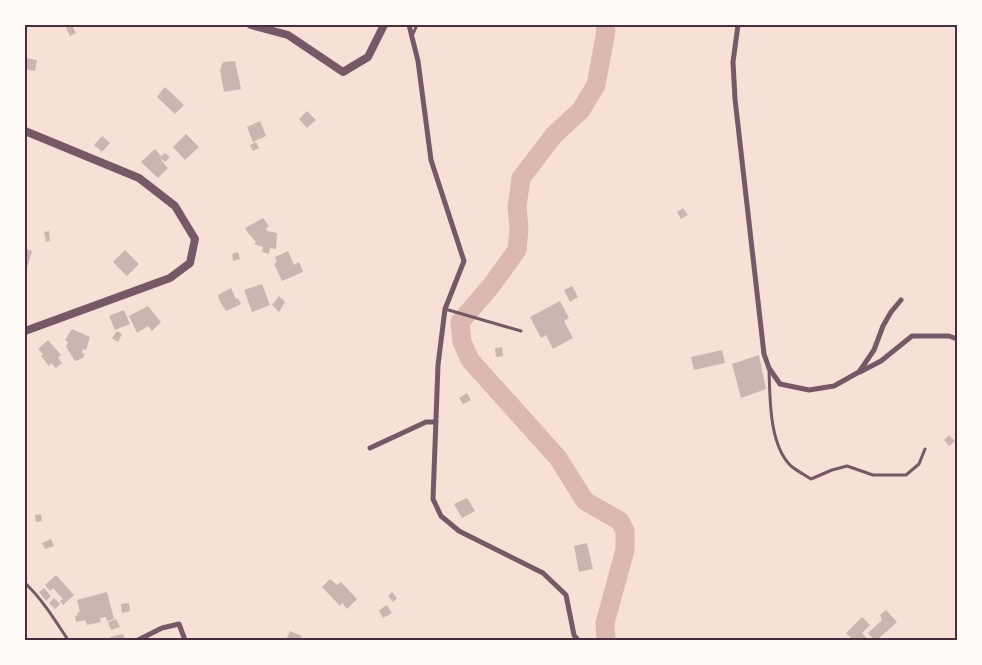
<svg xmlns="http://www.w3.org/2000/svg" width="982" height="665" viewBox="0 0 982 665" font-family="Georgia,serif">
  <rect width="100%" height="100%" fill="#f7e1d7"/>
  <g fill="none" stroke-linecap="round" stroke-linejoin="round">
    <path stroke="#dcb8b0" stroke-width="19" d="M 605,25 L 606,31 L 596,85 L 581,110 L 554,135 L 521,178 L 517,207 L 519,229 L 517,250 L 491,286 L 460,322 L 462,342 L 470,360 L 558,458 L 585,501 L 620,521 L 625,531 L 625,550 L 605,623 L 606,640"/>
  </g>
  <path fill="#ccb4b1" d="M 70,25 L 72,25 L 76,33 L 70,36 L 66,28 Z
    M 25,58 L 37,60 L 35,71 L 25,69 Z
    M 235,61 L 241,89 L 224,92 L 220,70 L 223,62 Z
    M 165,87 L 184,105 L 175,114 L 157,97 Z
    M 307,111 L 316,120 L 307,128 L 299,119 Z
    M 260,121 L 266,136 L 253,142 L 247,127 Z
    M 186,134 L 199,147 L 185,160 L 173,147 Z
    M 102,136 L 110,143 L 102,152 L 94,145 Z
    M 256,142 L 259,148 L 253,151 L 250,145 Z
    M 155,149 L 161,156 L 165,153 L 170,157 L 165,162 L 162,159 L 161,160 L 168,168 L 158,178 L 141,162 Z
    M 683,208 L 688,215 L 681,219 L 677,212 Z
    M 263,218 L 269,226 L 266,229 L 267,231 L 277,233 L 276,249 L 270,248 L 269,254 L 262,252 L 263,247 L 254,244 L 256,242 L 248,233 L 245,228 Z
    M 49,231 L 50,241 L 46,242 L 44,232 Z
    M 26,249 L 32,251 L 27,268 L 25,267 Z
    M 125,250 L 139,264 L 127,276 L 113,262 Z
    M 288,251 L 294,265 L 299,262 L 303,272 L 282,281 L 274,264 L 277,261 L 275,257 Z
    M 238,252 L 240,259 L 233,261 L 232,254 Z
    M 262,284 L 270,305 L 252,312 L 244,290 Z
    M 572,286 L 578,297 L 570,302 L 564,290 Z
    M 231,288 L 236,299 L 238,298 L 241,304 L 226,311 L 220,302 L 218,295 Z
    M 279,296 L 285,302 L 279,312 L 272,305 Z
    M 560,301 L 569,318 L 564,321 L 573,338 L 553,349 L 546,335 L 541,338 L 530,317 Z
    M 148,306 L 161,322 L 152,331 L 148,326 L 137,333 L 129,316 Z
    M 124,310 L 130,324 L 115,330 L 109,316 Z
    M 72,329 L 90,337 L 86,350 L 83,349 L 82,353 L 85,354 L 82,359 L 80,358 L 79,360 L 75,361 L 66,347 L 68,342 L 65,340 Z
    M 117,331 L 122,334 L 118,342 L 112,338 Z
    M 48,340 L 61,355 L 58,358 L 62,363 L 56,368 L 51,363 L 49,366 L 41,356 L 43,354 L 38,349 Z
    M 502,347 L 503,356 L 496,357 L 495,348 Z
    M 722,350 L 725,363 L 694,370 L 691,357 Z
    M 759,355 L 766,389 L 741,398 L 732,364 Z
    M 467,393 L 471,400 L 463,404 L 459,398 Z
    M 949,435 L 955,441 L 949,446 L 944,440 Z
    M 467,498 L 475,511 L 462,518 L 454,504 Z
    M 41,514 L 42,521 L 36,522 L 35,515 Z
    M 51,539 L 54,546 L 45,549 L 42,543 Z
    M 587,543 L 593,569 L 579,572 L 574,546 Z
    M 56,575 L 74,595 L 63,605 L 60,601 L 63,599 L 53,588 L 50,591 L 45,585 Z
    M 330,579 L 337,585 L 341,582 L 357,599 L 347,609 L 342,603 L 340,606 L 322,587 Z
    M 44,588 L 51,596 L 46,601 L 39,592 Z
    M 107,592 L 114,619 L 107,621 L 106,617 L 100,618 L 101,622 L 87,625 L 85,620 L 76,622 L 75,616 L 78,615 L 77,613 L 80,612 L 77,600 Z
    M 392,592 L 397,598 L 393,602 L 388,596 Z
    M 54,598 L 60,604 L 55,609 L 49,603 Z
    M 129,603 L 130,611 L 122,613 L 121,604 Z
    M 387,605 L 392,613 L 383,618 L 379,610 Z
    M 886,610 L 897,622 L 877,640 L 874,640 L 868,633 L 882,620 L 880,615 Z
    M 862,617 L 870,625 L 862,633 L 868,640 L 853,640 L 846,633 Z
    M 116,619 L 120,627 L 111,630 L 108,622 Z
    M 290,631 L 302,636 L 300,640 L 286,640 Z
    M 123,634 L 125,640 L 111,640 L 110,637 Z"/>
  <g fill="none" stroke-linecap="round" stroke-linejoin="round">
    <path stroke="#755966" stroke-width="3" d="M 412,36 L 417,25
      M 445,309 L 521,331
      M 769,369 C 770,398 769,445 791,466 C 797,471 805,475 811,479 L 832,470 L 847,466 L 873,475 L 906,475 L 919,464 L 925,449
      M 25,583 C 42,599 55,620 68,640"/>
    <path stroke="#755966" stroke-width="5" d="M 409,25 L 418,61 L 431,160 L 464,261 L 445,309 L 438,365 L 433,499 L 441,516 L 459,531 L 543,573 L 566,595 L 574,635 L 578,640
      M 738,25 L 733,62 L 735,99 L 764,354 L 769,368 L 780,384 L 809,390 L 834,386 L 859,372 L 874,350 L 883,326 L 891,312 L 901,300
      M 860,372 L 881,361 L 912,336 L 949,336 L 957,339
      M 370,448 L 426,422 L 436,422
      M 138,640 L 162,628 L 179,624 L 185,640"/>
    <path stroke="#755966" stroke-width="8" d="M 251,25 L 288,35 L 343,72 L 368,57 L 384,25
      M 25,131 L 139,178 L 175,206 L 195,239 L 190,263 L 170,278 L 25,331"/>
  </g>
  <rect width="982" height="665" fill="none" stroke="#fffaf5" stroke-width="52"/>
  <rect x="26" y="26" width="930" height="613" fill="none" stroke="#4a2c40" stroke-width="2"/>
</svg>
